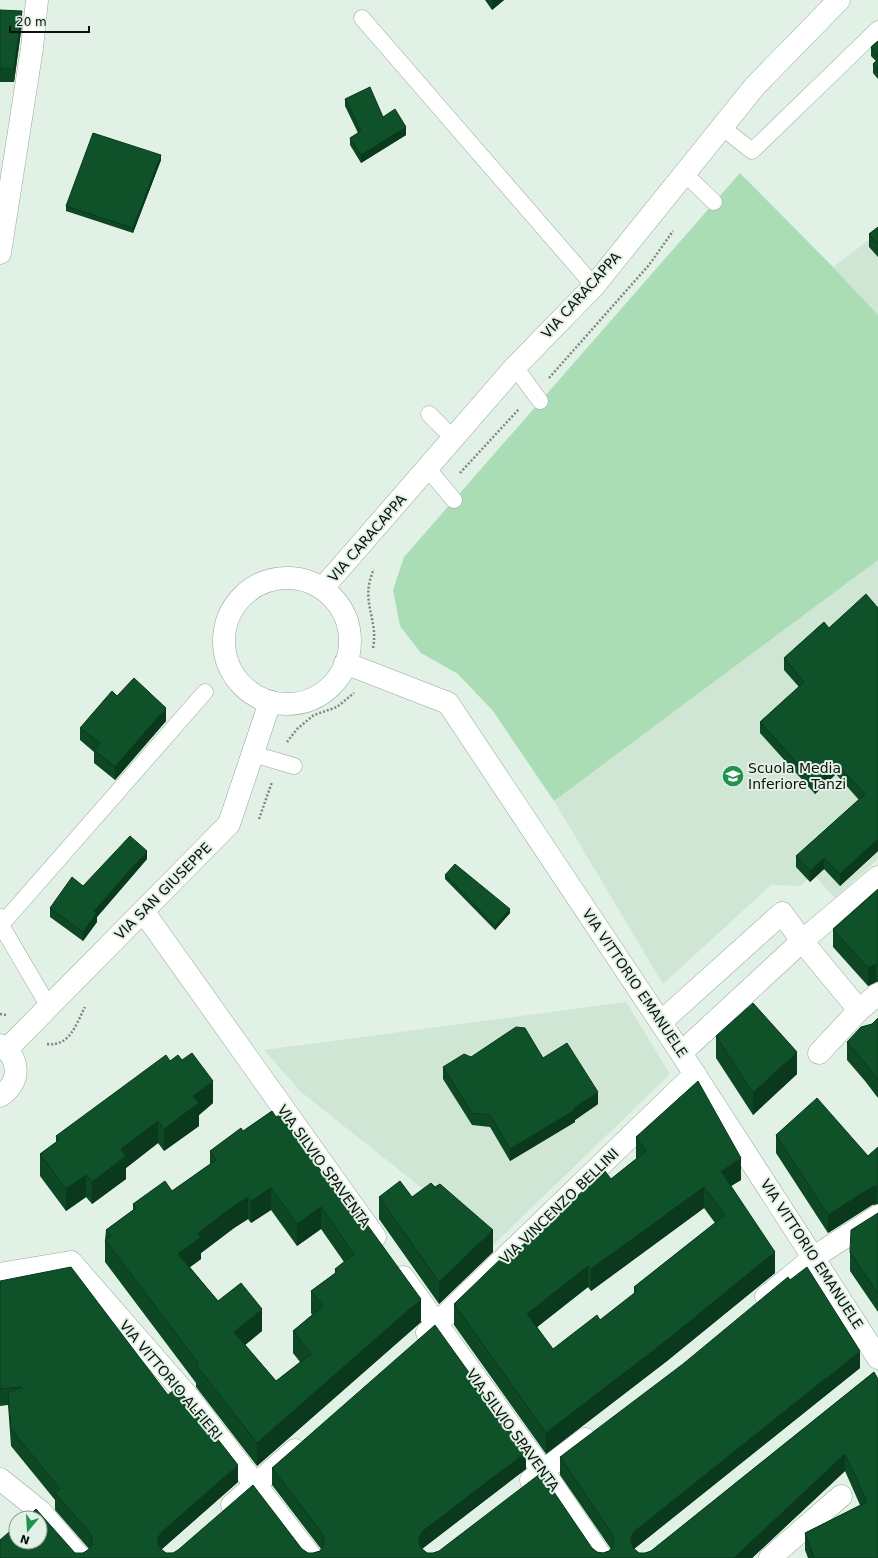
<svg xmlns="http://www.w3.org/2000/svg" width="878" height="1558" viewBox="0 0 878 1558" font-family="'DejaVu Sans',sans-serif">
  <rect width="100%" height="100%" fill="#e2f1e5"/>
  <path fill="#d0e6d4" d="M 878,233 L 878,315 L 833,267 Z
    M 878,560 L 878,859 L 835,898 L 813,874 L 800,886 L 771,885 L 663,984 L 554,801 Z
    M 626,1002 L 670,1074 L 493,1245 L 300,1091 L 264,1050 Z"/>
  <path fill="#aaddb5" d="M 740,173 L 833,267 L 878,315 L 878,560 L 554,801 L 493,711 L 458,674 L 421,653 L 400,626 L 393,590 L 404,557 Z"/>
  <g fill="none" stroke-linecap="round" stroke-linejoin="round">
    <g stroke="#97a69a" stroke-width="17">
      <path id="service" d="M 362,18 L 594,286
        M 723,128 L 752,151 L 878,29
        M 684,173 L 714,202
        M 515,367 L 540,401
        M 429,414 L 453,438
        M 427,468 L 454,500
        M 253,754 L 294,766
        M 49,1007 L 1,925 L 205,692"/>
    </g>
    <g stroke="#97a69a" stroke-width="23">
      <path id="minor" d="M 0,253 L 32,48 L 37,0
        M224 641a63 63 0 1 1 126 0a63 63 0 1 1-126 0Z
        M 322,589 L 515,367 L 594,286 L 755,86 L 839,0
        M 345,663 L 448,703 L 681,1053 L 878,1358
        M 143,911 L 375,1237
        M 0,920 L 0,926
        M 859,1010 L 802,941 L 878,877
        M 661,1022 L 782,913 L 802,941 L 681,1053
        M 0,1045 C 21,1058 21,1083 0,1096
        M 7,1049 L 229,824 L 270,702
        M 819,1053 L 859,1010 L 878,994
        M 0,1274 L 71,1262 L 185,1393 L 312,1558
        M 403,1277 L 543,1471 L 602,1558
        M 766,1297 L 814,1257 L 878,1216
        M 427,1333 L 695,1074
        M 0,1479 L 40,1511 L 80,1558
        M 531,1480 L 585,1439
        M 232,1505 L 295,1450
        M 770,1558 L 841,1496"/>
    </g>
    <path stroke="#7d877f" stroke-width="2.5" stroke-dasharray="2 2" stroke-linecap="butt" d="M 549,378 L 649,265 L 673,231
      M 460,473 L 519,409
      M 373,648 C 379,619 359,601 374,569
      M 287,742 L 297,729 L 314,715 L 337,707 L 354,693
      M 259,819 L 272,782
      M 0,1014 L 6,1015
      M 47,1044 C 70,1047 76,1024 85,1007"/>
    <use href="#service" stroke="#fff" stroke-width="16"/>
    <use href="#minor" stroke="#fff" stroke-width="22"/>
  </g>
  <path fill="#0d4723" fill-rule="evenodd" d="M 485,0 L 504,0 L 492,10 Z
    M 0,10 L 22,24 L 14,82 L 0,82 Z
    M 878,41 L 878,79 L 873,73 L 873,64 L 876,61 L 871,56 L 871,47 Z
    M 345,99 L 383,117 L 406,135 L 361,163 L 350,145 L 350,138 L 358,133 L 345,106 Z
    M 161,160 L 133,233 L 66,211 L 66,206 Z
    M 878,227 L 878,257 L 869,247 L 869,234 Z
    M 824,622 L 878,851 L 840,886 L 824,869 L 810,882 L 796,867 L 796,856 L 859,800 L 836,774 L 815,794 L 760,733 L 760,722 L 799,687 L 784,670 L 784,658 Z
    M 117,696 L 166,721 L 115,780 L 94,763 L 94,752 L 80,740 L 80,728 Z
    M 147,859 L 97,917 L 97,922 L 83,941 L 50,917 L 50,908 L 83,886 Z
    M 445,875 L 510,913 L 495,930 L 445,879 Z
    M 878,889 L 878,982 L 876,982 L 868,986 L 833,947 L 833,929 Z
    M 878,1018 L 878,1098 L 865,1081 L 847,1060 L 847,1042 L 872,1024 Z
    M 716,1036 L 797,1074 L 753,1115 L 716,1058 Z
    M 471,1057 L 543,1058 L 598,1104 L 575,1120 L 575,1122 L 510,1161 L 490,1127 L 472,1125 L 443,1079 L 443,1067 Z
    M 170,1061 L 213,1103 L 199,1115 L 199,1126 L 164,1151 L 158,1143 L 126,1168 L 126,1179 L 92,1204 L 86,1197 L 66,1211 L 40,1176 L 40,1154 L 56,1142 L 56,1136 Z
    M 272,1111 L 421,1322 L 257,1466 L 196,1387 L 196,1383 L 105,1262 L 105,1240 L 106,1230 L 133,1210 L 133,1204 L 172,1191 L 210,1164 L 210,1151 L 243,1131 ZM 271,1210 L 297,1246 L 321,1229 L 344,1262 L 335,1269 L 335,1273 L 311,1291 L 311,1313 L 312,1315 L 293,1331 L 293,1353 L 300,1362 L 276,1381 L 245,1345 L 262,1331 L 218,1301 L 190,1267 L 201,1259 L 201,1253 L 234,1228 L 248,1219 L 251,1223 Z
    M 776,1135 L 868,1156 L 878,1147 L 878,1204 L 872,1205 L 828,1233 L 776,1153 Z
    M 636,1137 L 741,1180 L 731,1186 L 775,1273 L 667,1361 L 546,1454 L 454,1325 L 454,1304 L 516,1251 L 611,1179 L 636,1159 ZM 704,1208 L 715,1223 L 634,1287 L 634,1294 L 600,1320 L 553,1349 L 537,1327 L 588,1287 L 591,1291 Z
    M 435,1187 L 493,1252 L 439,1304 L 379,1219 L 379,1197 L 412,1197 Z
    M 878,1213 L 878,1312 L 850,1271 L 850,1252 Z
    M 0,1281 L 168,1395 L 238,1482 L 162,1549 L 161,1550 L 166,1553 L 302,1549 L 308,1553 L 313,1553 L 320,1551 L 321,1549 L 272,1485 L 272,1468 L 526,1469 L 422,1549 L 427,1553 L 433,1553 L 592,1548 L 597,1552 L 603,1553 L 609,1551 L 611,1549 L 560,1475 L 560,1457 L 860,1368 L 634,1549 L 639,1553 L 645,1553 L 651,1551 L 874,1372 L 878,1558 L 808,1558 L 805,1550 L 805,1533 L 860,1505 L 845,1471 L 752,1558 L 0,1558 L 75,1553 L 83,1553 L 89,1549 L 55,1510 L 55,1500 L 11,1446 L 8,1405 L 0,1406 Z"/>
  <path fill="#0a391d" d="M 493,0 L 504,0 L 492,10 L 492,1 Z
    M 22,11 L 22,24 L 14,82 L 14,69 Z
    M 406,127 L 406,135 L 361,163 L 361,155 Z
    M 161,155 L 161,160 L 133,233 L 133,228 Z
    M 166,708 L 166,721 L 115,780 L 115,767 Z
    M 836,763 L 836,774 L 815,794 L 815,783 Z
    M 878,839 L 878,851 L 840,886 L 840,874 Z
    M 147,851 L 147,859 L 97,917 L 97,922 L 83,941 L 83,932 L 94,911 Z
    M 824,858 L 824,869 L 810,882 L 810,871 Z
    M 510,909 L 510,913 L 495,930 L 495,926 Z
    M 876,964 L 876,982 L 868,986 L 868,968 Z
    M 797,1052 L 797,1074 L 753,1115 L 753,1093 Z
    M 213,1081 L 213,1103 L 199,1115 L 199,1126 L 164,1151 L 164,1129 L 193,1096 Z
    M 598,1092 L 598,1104 L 575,1120 L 575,1122 L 510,1161 L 510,1149 L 574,1108 Z
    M 158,1121 L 158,1143 L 126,1168 L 126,1179 L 92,1204 L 92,1182 L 121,1149 Z
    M 741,1158 L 741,1180 L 721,1192 L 721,1171 Z
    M 86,1175 L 86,1197 L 66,1211 L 66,1189 Z
    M 877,1186 L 877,1204 L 872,1205 L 828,1233 L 828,1215 L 872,1187 Z
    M 704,1187 L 704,1208 L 591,1291 L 591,1269 Z
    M 271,1188 L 271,1210 L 251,1223 L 251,1201 Z
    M 248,1197 L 248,1219 L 234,1228 L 201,1253 L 201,1259 L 178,1276 L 178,1254 L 198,1233 L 234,1206 Z
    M 321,1207 L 321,1229 L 297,1246 L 297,1224 Z
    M 493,1230 L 493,1252 L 439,1304 L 439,1282 Z
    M 775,1252 L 775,1273 L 667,1361 L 546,1454 L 546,1433 Z
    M 588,1266 L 588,1287 L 527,1335 L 527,1314 Z
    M 421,1299 L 421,1322 L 257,1466 L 257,1443 Z
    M 262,1309 L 262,1331 L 234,1354 L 234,1332 Z
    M 860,1351 L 860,1368 L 635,1548 L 631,1554 L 631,1537 L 635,1531 Z
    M 526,1452 L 526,1469 L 423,1548 L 419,1554 L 419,1537 L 423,1531 Z
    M 845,1454 L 845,1471 L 752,1558 L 734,1558 Z
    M 238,1465 L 238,1482 L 162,1549 L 158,1554 L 158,1537 L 162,1532 Z"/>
  <path fill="#0f5229" stroke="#0a391d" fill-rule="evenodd" d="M 0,10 L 22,11 L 14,69 L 0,69 Z
    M 878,41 L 878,55 L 871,47 Z
    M 878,59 L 878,70 L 873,64 Z
    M 370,87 L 383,117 L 395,109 L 406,127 L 361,155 L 350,138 L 361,131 L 345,99 Z
    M 93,133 L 161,155 L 133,228 L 66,206 Z
    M 878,227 L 878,244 L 869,234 Z
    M 866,594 L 878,608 L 878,839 L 840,874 L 824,858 L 810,871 L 796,856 L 865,794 L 836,763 L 815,783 L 760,722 L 804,682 L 784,658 L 824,622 L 829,628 Z
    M 134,678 L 166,708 L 115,767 L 94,750 L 100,743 L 80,728 L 112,691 L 117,696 Z
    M 130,836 L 147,851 L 94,911 L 97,913 L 83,932 L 50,908 L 72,877 L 83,886 Z
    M 455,864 L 510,909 L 495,926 L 445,875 Z
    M 878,889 L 878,964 L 876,964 L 868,968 L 833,929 Z
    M 753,1003 L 797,1052 L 753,1093 L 716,1036 Z
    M 878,1018 L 878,1080 L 865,1063 L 847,1042 L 861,1027 L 872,1024 Z
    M 516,1027 L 525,1028 L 543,1058 L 567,1043 L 598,1092 L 574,1108 L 575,1110 L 510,1149 L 490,1115 L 472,1113 L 443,1067 L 464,1054 L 471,1057 Z
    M 192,1053 L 213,1081 L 193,1096 L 199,1103 L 164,1129 L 158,1121 L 121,1149 L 126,1156 L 92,1182 L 86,1175 L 66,1189 L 40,1154 L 59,1140 L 56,1136 L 166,1055 L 170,1061 L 178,1055 L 182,1060 Z
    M 698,1081 L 741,1158 L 721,1171 L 775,1252 L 667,1340 L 546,1433 L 454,1304 L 512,1248 L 516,1251 L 605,1171 L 611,1179 L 646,1151 L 636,1137 ZM 704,1187 L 725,1215 L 634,1287 L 637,1291 L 600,1320 L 597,1315 L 553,1349 L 527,1314 L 588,1266 L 591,1269 Z
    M 817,1098 L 868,1156 L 878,1147 L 878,1186 L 872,1187 L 828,1215 L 776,1135 Z
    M 272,1111 L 276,1117 L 281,1114 L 353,1216 L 358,1212 L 421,1299 L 257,1443 L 196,1365 L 198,1363 L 105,1240 L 111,1236 L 106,1230 L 136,1208 L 133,1204 L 165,1181 L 172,1191 L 216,1160 L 210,1151 L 241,1128 L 243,1131 ZM 271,1188 L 297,1224 L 321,1207 L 354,1254 L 335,1269 L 337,1272 L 311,1291 L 323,1306 L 293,1331 L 311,1354 L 276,1381 L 234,1332 L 262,1309 L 241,1283 L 218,1301 L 178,1254 L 201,1237 L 198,1233 L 234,1206 L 248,1197 L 251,1201 Z
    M 400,1181 L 412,1197 L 431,1183 L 435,1187 L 440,1184 L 493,1230 L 439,1282 L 379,1197 Z
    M 878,1213 L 878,1294 L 850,1252 L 851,1230 Z
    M 71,1267 L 168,1395 L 177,1387 L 238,1465 L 162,1532 L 158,1537 L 158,1544 L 161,1549 L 166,1553 L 173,1553 L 178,1550 L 253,1485 L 302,1549 L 308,1553 L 313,1553 L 320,1551 L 324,1545 L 324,1540 L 322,1533 L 272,1468 L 435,1325 L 526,1452 L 423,1531 L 419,1537 L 419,1543 L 421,1548 L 427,1553 L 433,1553 L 439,1551 L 541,1473 L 592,1548 L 597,1552 L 603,1553 L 609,1551 L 613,1546 L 614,1540 L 612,1534 L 560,1457 L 683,1364 L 788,1277 L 790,1280 L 807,1267 L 860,1351 L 635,1531 L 631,1537 L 631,1542 L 633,1548 L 639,1553 L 645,1553 L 651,1551 L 874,1372 L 878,1379 L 878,1558 L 814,1558 L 805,1533 L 867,1502 L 845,1454 L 734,1558 L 0,1558 L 0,1540 L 16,1526 L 16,1542 L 40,1542 L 40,1518 L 26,1518 L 36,1509 L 75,1553 L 83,1553 L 88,1550 L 92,1545 L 92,1539 L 90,1533 L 55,1493 L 60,1489 L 11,1429 L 8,1393 L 22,1387 L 0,1389 L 0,1281 Z"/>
  <defs>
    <g id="school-disc" transform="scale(1.15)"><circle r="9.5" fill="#21934d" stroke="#e2f1e5"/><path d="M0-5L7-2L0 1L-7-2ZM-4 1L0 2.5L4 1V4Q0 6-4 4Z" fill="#fff"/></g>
  </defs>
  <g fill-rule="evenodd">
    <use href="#school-disc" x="733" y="776"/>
  </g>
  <g text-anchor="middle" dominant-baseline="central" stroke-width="4" stroke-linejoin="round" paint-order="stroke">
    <g font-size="14" fill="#0d120e" stroke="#e2f1e5">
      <text transform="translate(581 295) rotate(-48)">VIA CARACAPPA</text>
      <text transform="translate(367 538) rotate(-49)">VIA CARACAPPA</text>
      <text transform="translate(163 891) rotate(-45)">VIA SAN GIUSEPPE</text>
      <text transform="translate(635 983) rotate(56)">VIA VITTORIO EMANUELE</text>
      <text transform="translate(324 1166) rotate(54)">VIA SILVIO SPAVENTA</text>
      <text transform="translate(559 1206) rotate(-44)">VIA VINCENZO BELLINI</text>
      <text transform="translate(812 1254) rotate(57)">VIA VITTORIO EMANUELE</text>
      <text transform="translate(171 1380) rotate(50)">VIA VITTORIO ALFIERI</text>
      <text transform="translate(513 1430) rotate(54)">VIA SILVIO SPAVENTA</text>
    </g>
    <g font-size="14" fill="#0d120e" stroke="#e2f1e5" text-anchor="start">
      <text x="748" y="768">Scuola Media<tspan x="748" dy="16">Inferiore Tanzi</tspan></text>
    </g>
  </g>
  <g transform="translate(28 1530) rotate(198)"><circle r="19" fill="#e2f1e5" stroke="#8d988f"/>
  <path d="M0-3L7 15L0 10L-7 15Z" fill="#21934d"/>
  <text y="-6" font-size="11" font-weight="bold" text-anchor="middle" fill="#0d120e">N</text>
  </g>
  <path d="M10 26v6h79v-6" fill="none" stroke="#0d120e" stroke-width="2"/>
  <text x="16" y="26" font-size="12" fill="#0d120e" stroke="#e2f1e5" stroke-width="3" paint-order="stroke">20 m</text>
</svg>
